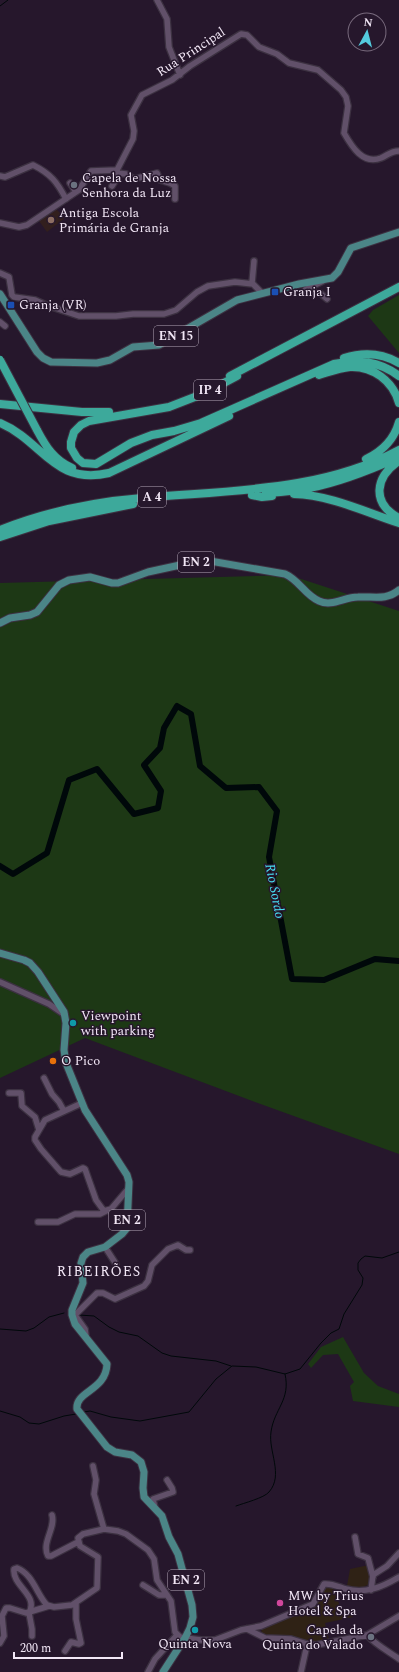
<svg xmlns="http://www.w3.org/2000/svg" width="399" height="1672" viewBox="0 0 399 1672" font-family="Spectral,serif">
  <rect width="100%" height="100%" fill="#26172c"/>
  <path fill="#2f2215" d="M 369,1565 L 371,1583 L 362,1588 L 347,1586 L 350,1569 Z
    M 326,1586 L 335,1587 L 340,1609 L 354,1609 L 353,1617 L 325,1623 L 329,1640 L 320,1642 L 308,1642 L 262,1636 L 261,1627 L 304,1610 L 317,1603 L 320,1593 Z"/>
  <path fill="#321f1e" d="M 55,208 L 65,218 L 47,232 L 39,221 Z"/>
  <path fill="#1d3815" d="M 399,295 L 399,353 L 368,316 L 373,310 Z
    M 289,575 L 399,611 L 399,1154 L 255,1102 L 85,1038 L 0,1078 L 0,583 Z
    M 343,1337 L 364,1373 L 378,1386 L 399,1394 L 399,1407 L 353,1401 L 350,1386 L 354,1382 L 338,1354 L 323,1355 L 311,1368 L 308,1364 L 321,1347 Z"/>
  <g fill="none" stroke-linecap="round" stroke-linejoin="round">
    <path stroke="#00080a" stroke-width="1" d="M 0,6 L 8,0
      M 79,1315 L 94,1316 L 109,1327 L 119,1332 L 138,1336 L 162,1353 L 171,1356 L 216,1361 L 231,1366
      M 0,1329 L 26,1331 L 34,1328 L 49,1317 L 64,1313
      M 0,1411 L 20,1417 L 29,1423 L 39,1424 L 64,1416 L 76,1414
      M 84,1412 L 90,1411 L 111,1417 L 140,1421 L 189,1412 L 216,1379 L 232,1366 L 256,1367 L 285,1374 L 300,1369 L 321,1343 L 331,1333 L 339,1329 L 344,1314 L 362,1285 L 363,1278 L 358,1270 L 358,1263 L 361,1259 L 365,1256 L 382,1258 L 399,1252
      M 236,1506 C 244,1503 264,1498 269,1492 C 284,1475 268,1451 271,1432 C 274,1409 291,1400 285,1374"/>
    <path stroke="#00080a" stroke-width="6" d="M 0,866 L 13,874 L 47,853 L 69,780 L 97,769 L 134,814 L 158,808 L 161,791 L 144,765 L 160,748 L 164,728 L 177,706 L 191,714 L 200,766 L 226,788 L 259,787 L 277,811 L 269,857 L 292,979 L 324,980 L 375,959 L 399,961"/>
    <g stroke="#3c3141" stroke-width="8">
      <path id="minor" d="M 157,0 L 167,19 L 169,47 L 180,75
        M 117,173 L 126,174 L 134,179 L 157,173 L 160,180 L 170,183 L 175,186 L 175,199
        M 0,176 L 5,177 L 33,165 C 51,174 57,182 66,199
        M 70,183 L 76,192
        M 112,186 L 117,178 L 116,170
        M 0,223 L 19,227 L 27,225 L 79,190 L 91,171 L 117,170 L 133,139 L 134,131 L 131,115 L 142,95 L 172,80 L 190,66 L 241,34 L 247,35 L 259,47 L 277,54 L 289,63 L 318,70 L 341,90 L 346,97 L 348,106 L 344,133 C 352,147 363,165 381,158 C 388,155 391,151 399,151
        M 254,261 L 252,283 L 262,293
        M 0,273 L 9,277 L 12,295 L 14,297 L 35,300 L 46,305 L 79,316 L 116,316 L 133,314 L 164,314 L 176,310 L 197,292 L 208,286 L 235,282 L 253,284
        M 323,281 L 305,290 L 304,292 L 320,293 L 327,299
        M 0,322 L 5,326
        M 0,982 L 49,1004 L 65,1015
        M 44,1078 L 52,1094 L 59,1102 L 64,1111
        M 9,1093 L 21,1093 L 22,1106 L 35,1117 L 39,1130
        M 82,1103 L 45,1120 L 35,1137 L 35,1140 L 41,1149 L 61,1172 L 70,1174 L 83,1168 L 85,1169 L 96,1200 L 104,1211 L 111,1209 L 128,1189
        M 38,1222 L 58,1222 L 75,1214 L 100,1214 L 106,1211
        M 105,1247 L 116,1264
        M 86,1336 L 85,1329 L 75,1315 L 97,1293 L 103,1293 L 115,1299 L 144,1286 L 148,1281 L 152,1265 L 168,1249 L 178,1245 L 186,1250 L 190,1250
        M 93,1466 L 96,1480 L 94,1494 L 104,1529
        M 155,1508 L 153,1499 L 173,1492 L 172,1488 L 167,1480
        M 52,1515 C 56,1528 41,1543 48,1556 L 51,1556 L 78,1542
        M 355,1537 L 358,1554 L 368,1558 L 373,1577
        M 143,1585 L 159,1595 L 167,1595
        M 371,1590 L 373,1575 L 387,1566 L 399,1553
        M 247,1629 L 265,1638 L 291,1639 L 307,1644 L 316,1645 L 367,1635 L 399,1616
        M 367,1635 C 376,1645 388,1651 399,1659
        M 32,1636 L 32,1629 L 29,1613 C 39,1595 12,1586 14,1569 L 17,1568 C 33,1574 37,1595 47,1605 L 54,1607 L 72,1605 L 97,1588 L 98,1557 L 80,1546 L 78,1538 L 83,1534 L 104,1529 L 118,1531 L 126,1534 L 148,1550 L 154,1559 L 157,1580 L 171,1601 L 175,1632 L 180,1637 L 185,1638 L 201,1640 L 215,1640 L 241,1630 L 261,1626 L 313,1604 L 324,1584 C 332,1583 339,1587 346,1589 C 366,1594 382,1587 399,1577
        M 0,1643 L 4,1636 L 2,1616 L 6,1608 L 10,1608 L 26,1613 L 49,1606
        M 65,1651 L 71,1642 L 79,1644 L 81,1643 L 76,1619 L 76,1603
        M 148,1672 L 155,1659 L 177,1635
        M 301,1672 L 307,1645"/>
    </g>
    <g stroke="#3c3141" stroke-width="9">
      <path id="major" d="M 0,294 L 37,352 L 43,358 L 51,362 L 97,363 L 110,360 L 133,347 L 159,345 L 237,300 L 299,284 L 332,278 L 338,272 L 351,248 L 399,232
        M 0,623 L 10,618 L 30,615 L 37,612 L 59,585 L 69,580 L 90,577 L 112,583 L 118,583 L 148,572 L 194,562 L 210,561 L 285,574 C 299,580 305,595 319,601 C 332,607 344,597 358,597 C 373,596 386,601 399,590
        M 0,953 L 24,960 L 30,963 L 38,972 L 64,1012 L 66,1023 L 64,1050 L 66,1063 L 85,1110 L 127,1175 L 129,1182 L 127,1228 L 122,1234 L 105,1247 L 88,1252 L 83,1257 L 81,1263 L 83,1283 L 72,1310 L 72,1315 L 75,1324 L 107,1364 C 106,1391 75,1391 77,1409 L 107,1447 L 115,1452 L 132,1455 L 141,1462 L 144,1472 L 143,1488 L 144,1497 L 162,1516 L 169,1537 L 178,1554 L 192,1605 L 193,1617 L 190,1628 L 185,1638 L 163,1672"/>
    </g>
    <g stroke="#3c3141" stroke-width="10">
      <path id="highway" d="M 344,358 C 363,352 382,353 399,363
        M 319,375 C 329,372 339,368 350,367 C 373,366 393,381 399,403
        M 230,376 L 399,287
        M 237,376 L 205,393 L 169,407 L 89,421 L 81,425 L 74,432 L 71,442 L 71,448 L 77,458 L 83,463 L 96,464 L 131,443 L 152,435 L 174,431 L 201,423 L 334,364 C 358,359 379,361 399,376
        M 0,404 L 82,412 L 109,412
        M 0,423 C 43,441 54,486 109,473 L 229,416
        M 37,430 C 46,447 54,460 72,468
        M 366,459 C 383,451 394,440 399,422
        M 399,461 C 375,477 371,503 399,518
        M 266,493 C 280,492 295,491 309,488 C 340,482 370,470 399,457
        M 294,494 C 330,495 365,512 399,523
        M 252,495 L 262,497 L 272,496
        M 0,530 C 45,512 93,502 142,498 C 229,490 320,492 399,450
        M 0,537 L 49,521 L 133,504"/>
    </g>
    <use href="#minor" stroke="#615069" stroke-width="5.5"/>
    <use href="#major" stroke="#4b8587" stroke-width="7"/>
    <use href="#highway" stroke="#3da99b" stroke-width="8"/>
    <g stroke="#3c3141" stroke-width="10" stroke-linecap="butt">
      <path id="highway-bridge" d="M 0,360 L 37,430"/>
    </g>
    <use href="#highway-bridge" stroke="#3da99b" stroke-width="8"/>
  </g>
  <g fill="#6b7280" stroke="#26172c" stroke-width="1.5">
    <circle cx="74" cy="185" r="4"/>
    <circle cx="371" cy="1637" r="4"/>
  </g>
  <circle fill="#8d6e63" stroke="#26172c" stroke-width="1.5" cx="51" cy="220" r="4"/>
  <g fill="#1a4fb4" stroke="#26172c" stroke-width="1.5">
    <rect x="271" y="288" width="8" height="8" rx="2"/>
    <rect x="7" y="301" width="8" height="8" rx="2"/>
  </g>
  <g fill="#0f9aa8" stroke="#26172c" stroke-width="1.5">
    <circle cx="73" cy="1023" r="4"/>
    <circle cx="195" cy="1630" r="4"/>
  </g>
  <circle fill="#e8710a" stroke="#26172c" stroke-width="1.5" cx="53" cy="1061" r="4"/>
  <circle fill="#d1479c" stroke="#26172c" stroke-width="1.5" cx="280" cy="1603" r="4"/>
  <g text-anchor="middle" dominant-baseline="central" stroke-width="3" stroke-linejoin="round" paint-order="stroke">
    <g fill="#26172c" stroke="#b5a9b9" stroke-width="1">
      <rect x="154" y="326" width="44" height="20" rx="3"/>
      <rect x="194" y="380" width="32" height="20" rx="3"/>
      <rect x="138" y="487" width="28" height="20" rx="3"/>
      <rect x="178" y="552" width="36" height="20" rx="3"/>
      <rect x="109" y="1210" width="36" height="20" rx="3"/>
      <rect x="168" y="1570" width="36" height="20" rx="3"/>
    </g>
    <g font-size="12" font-weight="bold" fill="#f2e7f6">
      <text x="176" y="336">EN 15</text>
      <text x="210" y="390">IP 4</text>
      <text x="152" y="497">A 4</text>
      <text x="196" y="562">EN 2</text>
      <text x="127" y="1220">EN 2</text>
      <text x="186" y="1580">EN 2</text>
    </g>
    <g font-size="13" fill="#f2e7f6" stroke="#26172c">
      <text transform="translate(191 52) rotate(-33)">Rua Principal</text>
    </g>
    <g font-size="13" fill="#f2e7f6" stroke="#26172c" text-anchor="start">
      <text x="82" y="178">Capela de Nossa<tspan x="82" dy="15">Senhora da Luz</tspan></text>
      <text x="59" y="213">Antiga Escola<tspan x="59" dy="15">Primária de Granja</tspan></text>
      <text x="283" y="292">Granja I</text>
      <text x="19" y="305">Granja (VR)</text>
      <text x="81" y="1016">Viewpoint<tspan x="81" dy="15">with parking</tspan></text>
      <text x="61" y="1061">O Pico</text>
      <text x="288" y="1596">MW by Trius<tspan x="288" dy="15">Hotel &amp; Spa</tspan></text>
      <text x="363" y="1630" text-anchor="end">Capela da<tspan x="363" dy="15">Quinta do Valado</tspan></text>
      <text x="195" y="1644" text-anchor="middle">Quinta Nova</text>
    </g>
    <g font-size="14" font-style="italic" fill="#46e1f3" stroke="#26172c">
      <text transform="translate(275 891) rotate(79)">Rio Sordo</text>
    </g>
    <g font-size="14" letter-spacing="1" fill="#f2e7f6" stroke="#26172c">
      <text x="99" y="1271">RIBEIRÕES</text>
    </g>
  </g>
  <g transform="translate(367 32) rotate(7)"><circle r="19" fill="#26172c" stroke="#786a7d"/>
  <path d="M0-3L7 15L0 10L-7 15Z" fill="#54cade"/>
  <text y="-6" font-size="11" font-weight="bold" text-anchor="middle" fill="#f2e7f6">N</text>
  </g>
  <path d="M14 1652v6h108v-6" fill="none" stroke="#f2e7f6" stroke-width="2"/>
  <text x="20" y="1652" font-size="12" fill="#f2e7f6" stroke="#26172c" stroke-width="3" paint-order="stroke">200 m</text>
</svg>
